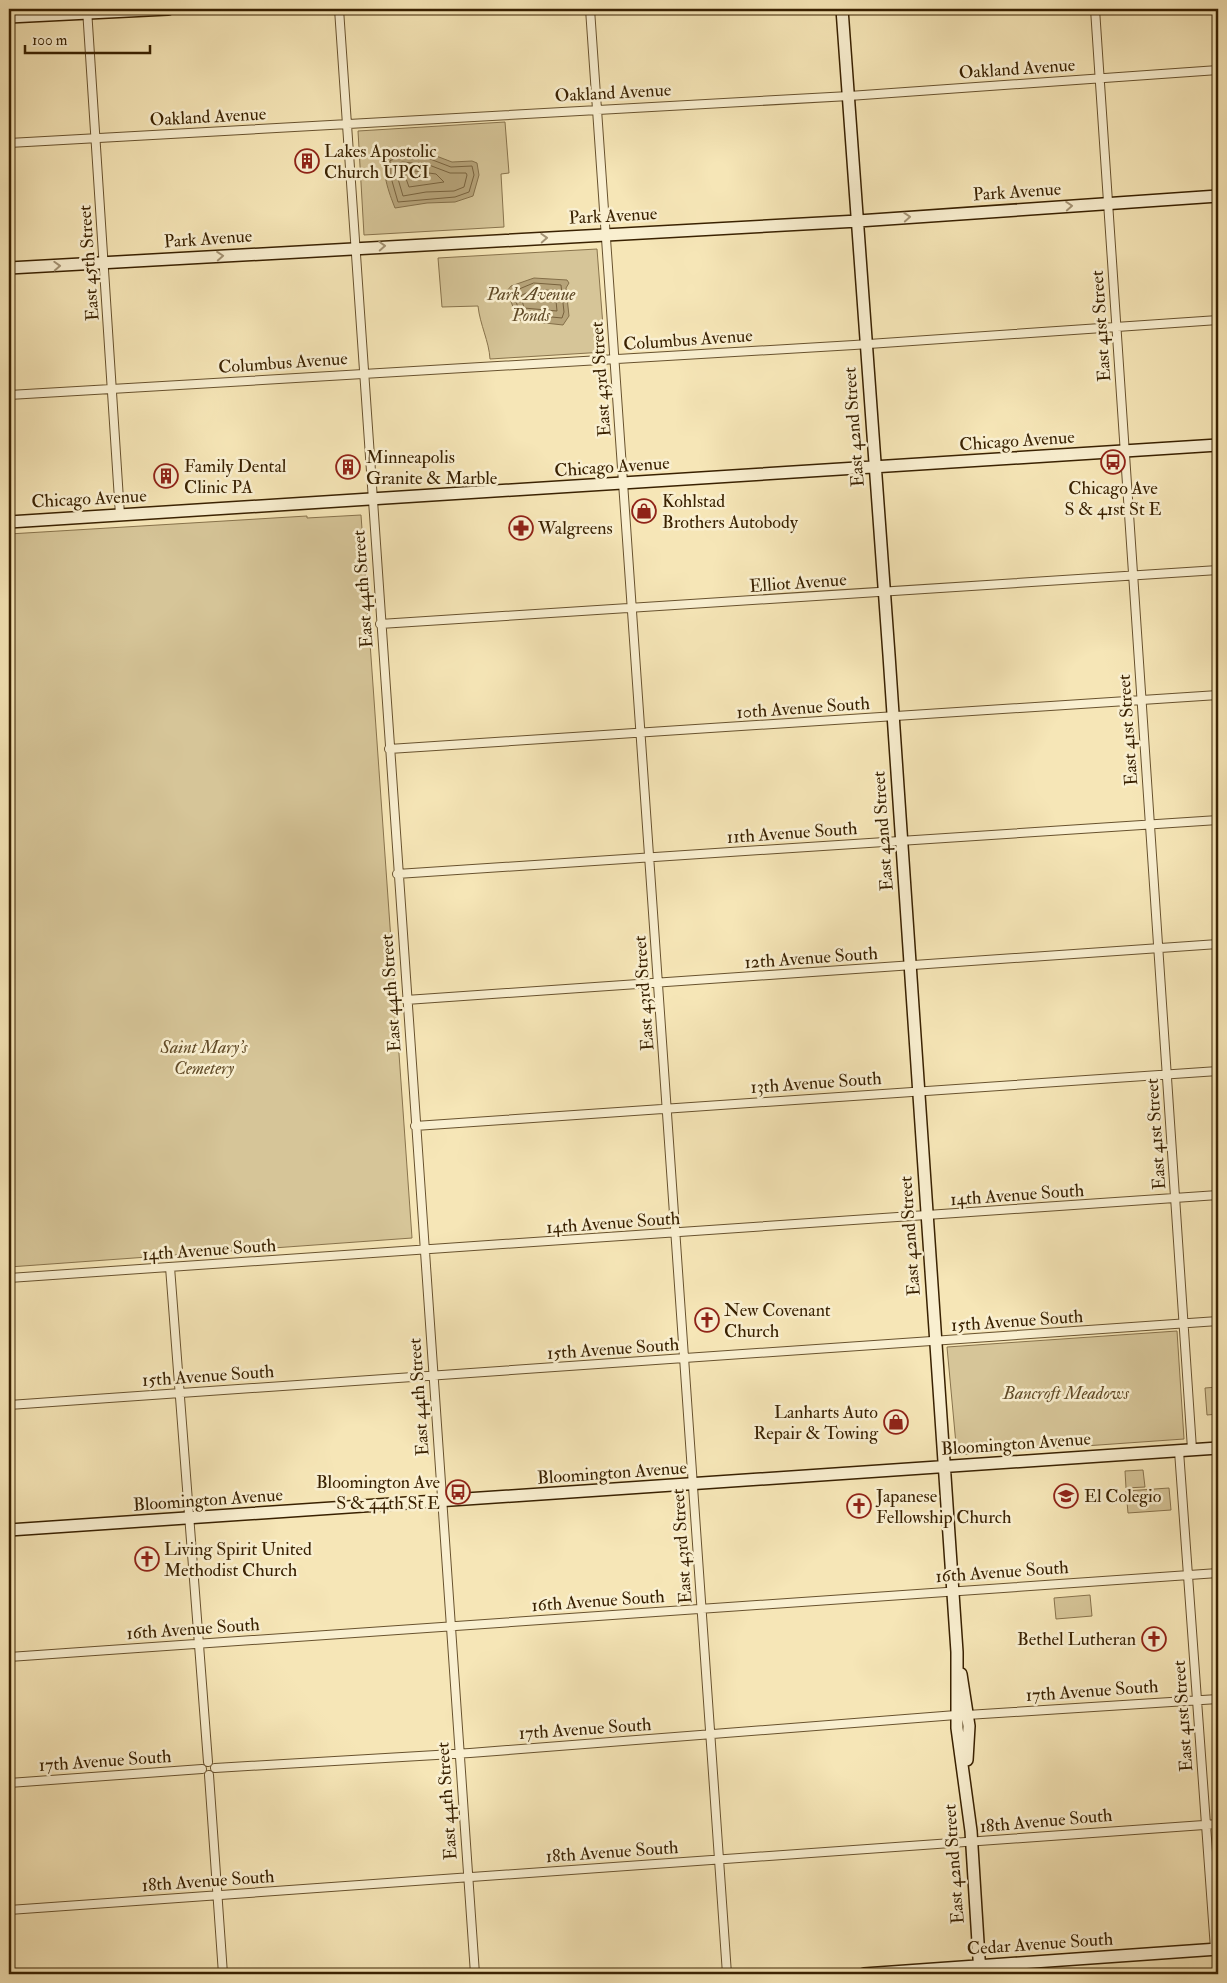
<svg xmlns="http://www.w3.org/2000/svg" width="1227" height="1983" viewBox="0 0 1227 1983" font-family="'IM FELL Double Pica',serif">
  <rect width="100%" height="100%" fill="#f6e6b7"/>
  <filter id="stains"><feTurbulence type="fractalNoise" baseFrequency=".004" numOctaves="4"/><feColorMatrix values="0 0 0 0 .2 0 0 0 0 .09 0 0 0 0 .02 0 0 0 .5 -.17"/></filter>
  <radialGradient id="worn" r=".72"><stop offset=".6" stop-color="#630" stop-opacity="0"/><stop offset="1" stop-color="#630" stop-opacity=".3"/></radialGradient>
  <path fill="#d6c598" stroke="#88734c" d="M 505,122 L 509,173 L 501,174 L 504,227 L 364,235 L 358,131 Z
    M 597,249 L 605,352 L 490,359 C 489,341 480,325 478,306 L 442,307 L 438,258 Z
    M 361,515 L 412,1238 L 9,1267 L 9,534 L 307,516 L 307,518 Z
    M 1177,1331 L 1184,1439 L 957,1455 L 947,1347 Z
    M 1218,1387 L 1218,1414 L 1207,1415 L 1205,1388 Z
    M 1143,1470 L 1145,1487 L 1126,1488 L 1125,1471 Z
    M 1169,1488 L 1171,1510 L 1128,1513 L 1126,1491 Z
    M 1090,1595 L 1092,1616 L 1056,1619 L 1054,1598 Z"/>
  <path fill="#b6a379" stroke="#846f49" d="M 402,150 L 431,154 L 452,162 L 472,161 L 477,163 L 479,175 L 473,196 L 455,202 L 427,203 L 395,208 C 389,193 380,169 387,155 Z
    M 534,278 L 567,280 L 569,283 L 566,288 L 569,316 L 563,325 L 518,320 L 507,291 L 511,286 Z"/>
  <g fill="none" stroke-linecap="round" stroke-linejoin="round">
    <path stroke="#78623d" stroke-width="1" d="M 403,156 L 430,159 L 451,167 L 472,166 L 474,175 L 469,192 L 455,197 L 398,202 L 390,174 L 390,161 Z
      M 403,162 L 429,165 L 450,173 L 466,173 L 467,175 L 464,187 L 454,191 L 426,192 L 403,196 L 396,172 L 397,164 Z
      M 407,170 L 436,174 L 444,182 L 409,187 L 404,173 Z
      M 534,283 L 561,285 L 564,312 L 562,318 L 520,314 L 513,292 Z
      M 535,289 L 555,291 L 557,311 L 524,308 L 521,296 Z"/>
    <g stroke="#68522e" stroke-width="10">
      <path id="street" d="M 87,9 L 120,515
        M 339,9 L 475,1974
        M 590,9 L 727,1974
        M 1095,9 L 1192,1449
        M 9,143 L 849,96 L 1218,70
        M 9,395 L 854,345 L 1218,320
        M 380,624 L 1218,570
        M 389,749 L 1218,695
        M 397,874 L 1218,820
        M 406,1000 L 1218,944
        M 415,1126 L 1218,1071
        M 170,1267 L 208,1762
        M 9,1278 L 1218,1195
        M 9,1405 L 1218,1321
        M 1179,1451 L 1215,1949
        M 9,1657 L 1218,1573
        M 967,1715 L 1218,1699
        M 215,1768 L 470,1753 L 956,1715
        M 209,1775 L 223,1974
        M 9,1783 L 202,1769
        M 9,1910 L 1218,1824"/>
    </g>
    <g stroke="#392101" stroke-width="14">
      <path id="secondary" d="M 842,9 L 889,655 L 957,1652 L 957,1728 L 971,1831 L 980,1974
        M 9,17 L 168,9
        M 9,268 L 858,221 L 1218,196
        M 9,522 L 1218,445
        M 9,1530 L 1218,1448
        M 961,1674 L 969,1726 L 967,1760
        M 864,1974 L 1218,1949"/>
    </g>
    <use href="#street" stroke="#f9efd0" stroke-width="8"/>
    <use href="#secondary" stroke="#f9efd0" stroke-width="11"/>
  </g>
  <defs><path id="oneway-chevron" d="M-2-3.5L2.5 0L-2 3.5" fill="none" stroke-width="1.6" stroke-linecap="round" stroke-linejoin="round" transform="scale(1.25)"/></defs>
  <g stroke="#a39273">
    <use href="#oneway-chevron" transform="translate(1069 206) rotate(-4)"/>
    <use href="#oneway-chevron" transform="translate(907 217) rotate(-4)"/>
    <use href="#oneway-chevron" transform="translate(544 238) rotate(-3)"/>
    <use href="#oneway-chevron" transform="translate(382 246) rotate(-3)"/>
    <use href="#oneway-chevron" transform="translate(220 256) rotate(-4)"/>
    <use href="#oneway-chevron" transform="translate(57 266) rotate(-3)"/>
  </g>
  <defs>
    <g id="building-ring" transform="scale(1.25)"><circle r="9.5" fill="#f9efd0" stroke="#8f2418" stroke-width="1.5"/><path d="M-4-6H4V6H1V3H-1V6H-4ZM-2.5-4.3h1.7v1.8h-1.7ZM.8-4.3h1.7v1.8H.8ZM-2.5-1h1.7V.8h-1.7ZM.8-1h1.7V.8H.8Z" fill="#8f2418"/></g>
    <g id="bus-ring" transform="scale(1.25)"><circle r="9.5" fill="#f9efd0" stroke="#8f2418" stroke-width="1.5"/><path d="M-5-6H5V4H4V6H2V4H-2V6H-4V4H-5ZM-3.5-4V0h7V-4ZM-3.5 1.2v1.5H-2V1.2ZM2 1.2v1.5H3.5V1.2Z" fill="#8f2418"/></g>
    <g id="shop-ring" transform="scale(1.25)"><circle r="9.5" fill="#f9efd0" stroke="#8f2418" stroke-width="1.5"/><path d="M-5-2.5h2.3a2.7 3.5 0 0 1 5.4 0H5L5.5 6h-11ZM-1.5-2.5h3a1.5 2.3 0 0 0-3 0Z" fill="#8f2418"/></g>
    <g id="pharmacy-ring" transform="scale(1.25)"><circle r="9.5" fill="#f9efd0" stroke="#8f2418" stroke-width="1.5"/><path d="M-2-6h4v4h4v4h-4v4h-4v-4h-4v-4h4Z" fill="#8f2418"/></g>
    <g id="church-ring" transform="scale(1.25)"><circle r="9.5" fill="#f9efd0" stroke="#8f2418" stroke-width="1.5"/><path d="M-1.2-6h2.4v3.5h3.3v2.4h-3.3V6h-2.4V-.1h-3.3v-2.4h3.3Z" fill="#8f2418"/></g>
    <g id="school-ring" transform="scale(1.25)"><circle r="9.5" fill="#f9efd0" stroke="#8f2418" stroke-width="1.5"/><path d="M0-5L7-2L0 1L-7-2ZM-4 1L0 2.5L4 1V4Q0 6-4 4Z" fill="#8f2418"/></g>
  </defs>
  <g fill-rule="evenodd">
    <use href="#building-ring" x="307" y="161"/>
    <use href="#bus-ring" x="1113" y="462"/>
    <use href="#building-ring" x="348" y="467"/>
    <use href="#building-ring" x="166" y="476"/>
    <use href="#shop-ring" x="644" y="511"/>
    <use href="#pharmacy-ring" x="521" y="528"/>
    <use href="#church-ring" x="707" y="1320"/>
    <use href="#shop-ring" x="896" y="1422"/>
    <use href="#bus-ring" x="458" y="1492"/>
    <use href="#school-ring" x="1066" y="1496"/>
    <use href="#church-ring" x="859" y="1506"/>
    <use href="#church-ring" x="147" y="1559"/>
    <use href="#church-ring" x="1154" y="1639"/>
  </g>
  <g text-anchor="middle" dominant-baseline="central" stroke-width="5" stroke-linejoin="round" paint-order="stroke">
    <g font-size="18" fill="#392101" stroke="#f9efd0">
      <text transform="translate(1017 69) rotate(-4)">Oakland Avenue</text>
      <text transform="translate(613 93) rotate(-3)">Oakland Avenue</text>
      <text transform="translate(208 117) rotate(-3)">Oakland Avenue</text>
      <text transform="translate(1017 192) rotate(-4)">Park Avenue</text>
      <text transform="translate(613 216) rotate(-3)">Park Avenue</text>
      <text transform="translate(208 239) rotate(-4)">Park Avenue</text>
      <text transform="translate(89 263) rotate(-94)">East 45th Street</text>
      <text transform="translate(1101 326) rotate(-94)">East 41st Street</text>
      <text transform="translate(688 340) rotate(-4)">Columbus Avenue</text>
      <text transform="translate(283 363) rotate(-4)">Columbus Avenue</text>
      <text transform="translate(601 379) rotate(-94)">East 43rd Street</text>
      <text transform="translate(854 427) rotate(-94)">East 42nd Street</text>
      <text transform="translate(1017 441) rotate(-4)">Chicago Avenue</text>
      <text transform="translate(612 467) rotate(-4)">Chicago Avenue</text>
      <text transform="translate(89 499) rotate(-3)">Chicago Avenue</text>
      <text transform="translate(798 583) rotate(-4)">Elliot Avenue</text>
      <text transform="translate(363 589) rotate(-94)">East 44th Street</text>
      <text transform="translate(803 708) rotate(-4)">10th Avenue South</text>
      <text transform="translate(1128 730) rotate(-94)">East 41st Street</text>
      <text transform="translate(883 831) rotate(-94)">East 42nd Street</text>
      <text transform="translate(792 833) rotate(-4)">11th Avenue South</text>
      <text transform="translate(811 958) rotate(-4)">12th Avenue South</text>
      <text transform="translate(391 993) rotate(-94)">East 44th Street</text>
      <text transform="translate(644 993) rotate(-94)">East 43rd Street</text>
      <text transform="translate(816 1083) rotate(-4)">13th Avenue South</text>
      <text transform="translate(1156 1134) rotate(-94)">East 41st Street</text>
      <text transform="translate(1017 1195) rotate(-4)">14th Avenue South</text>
      <text transform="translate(613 1223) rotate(-4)">14th Avenue South</text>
      <text transform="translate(910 1236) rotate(-94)">East 42nd Street</text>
      <text transform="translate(209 1250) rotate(-4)">14th Avenue South</text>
      <text transform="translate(1017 1321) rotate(-4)">15th Avenue South</text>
      <text transform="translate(613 1349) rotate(-4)">15th Avenue South</text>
      <text transform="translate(208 1376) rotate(-4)">15th Avenue South</text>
      <text transform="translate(419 1397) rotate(-94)">East 44th Street</text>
      <text transform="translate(1016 1444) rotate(-4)">Bloomington Avenue</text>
      <text transform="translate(612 1473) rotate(-4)">Bloomington Avenue</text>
      <text transform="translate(208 1500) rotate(-4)">Bloomington Avenue</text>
      <text transform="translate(682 1546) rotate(-94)">East 43rd Street</text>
      <text transform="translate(1002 1572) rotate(-4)">16th Avenue South</text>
      <text transform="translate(598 1601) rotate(-4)">16th Avenue South</text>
      <text transform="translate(193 1629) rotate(-4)">16th Avenue South</text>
      <text transform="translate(1092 1691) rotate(-4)">17th Avenue South</text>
      <text transform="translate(1183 1716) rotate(-94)">East 41st Street</text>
      <text transform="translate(585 1729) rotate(-4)">17th Avenue South</text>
      <text transform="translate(105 1761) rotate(-4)">17th Avenue South</text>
      <text transform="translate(447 1801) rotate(-94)">East 44th Street</text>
      <text transform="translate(1046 1821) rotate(-5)">18th Avenue South</text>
      <text transform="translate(612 1852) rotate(-4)">18th Avenue South</text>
      <text transform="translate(954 1864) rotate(-94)">East 42nd Street</text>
      <text transform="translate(208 1881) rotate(-4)">18th Avenue South</text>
      <text transform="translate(1040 1944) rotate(-4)">Cedar Avenue South</text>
    </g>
    <g font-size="18" fill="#392101" stroke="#f9efd0" text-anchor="start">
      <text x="324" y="151">Lakes Apostolic<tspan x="324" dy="21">Church UPCI</tspan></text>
      <text x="366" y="457">Minneapolis<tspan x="366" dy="21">Granite &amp; Marble</tspan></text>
      <text x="184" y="466">Family Dental<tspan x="184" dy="21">Clinic PA</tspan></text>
      <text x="1113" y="488" text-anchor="middle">Chicago Ave<tspan x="1113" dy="21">S &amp; 41st St E</tspan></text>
      <text x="662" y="501">Kohlstad<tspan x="662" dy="21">Brothers Autobody</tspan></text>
      <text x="538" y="528">Walgreens</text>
      <text x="724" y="1310">New Covenant<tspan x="724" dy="21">Church</tspan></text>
      <text x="878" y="1412" text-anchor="end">Lanharts Auto<tspan x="878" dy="21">Repair &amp; Towing</tspan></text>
      <text x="440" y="1482" text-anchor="end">Bloomington Ave<tspan x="440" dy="21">S &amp; 44th St E</tspan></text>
      <text x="876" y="1496">Japanese<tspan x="876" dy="21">Fellowship Church</tspan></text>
      <text x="1084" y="1496">El Colegio</text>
      <text x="164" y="1549">Living Spirit United<tspan x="164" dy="21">Methodist Church</tspan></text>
      <text x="1136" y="1639" text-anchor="end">Bethel Lutheran</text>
    </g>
    <g font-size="18" font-style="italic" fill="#604a27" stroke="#f9efd0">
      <text x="531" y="294">Park Avenue<tspan x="531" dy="21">Ponds</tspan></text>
      <text x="204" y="1047">Saint Mary's<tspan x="204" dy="21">Cemetery</tspan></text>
      <text x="1066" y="1393">Bancroft Meadows</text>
    </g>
  </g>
  <rect width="1227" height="1983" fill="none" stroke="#f6e6b7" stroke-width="30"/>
  <rect x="10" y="10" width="1207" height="1963" fill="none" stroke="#392101" stroke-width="2.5"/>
  <rect x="15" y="15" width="1197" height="1953" fill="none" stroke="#392101"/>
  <path d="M25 45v8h125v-8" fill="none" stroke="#392101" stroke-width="2.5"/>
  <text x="32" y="45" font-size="15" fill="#392101" stroke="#f9efd0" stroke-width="4" paint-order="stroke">100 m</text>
  <rect width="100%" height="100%" filter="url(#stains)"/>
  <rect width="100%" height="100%" fill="url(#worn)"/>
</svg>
